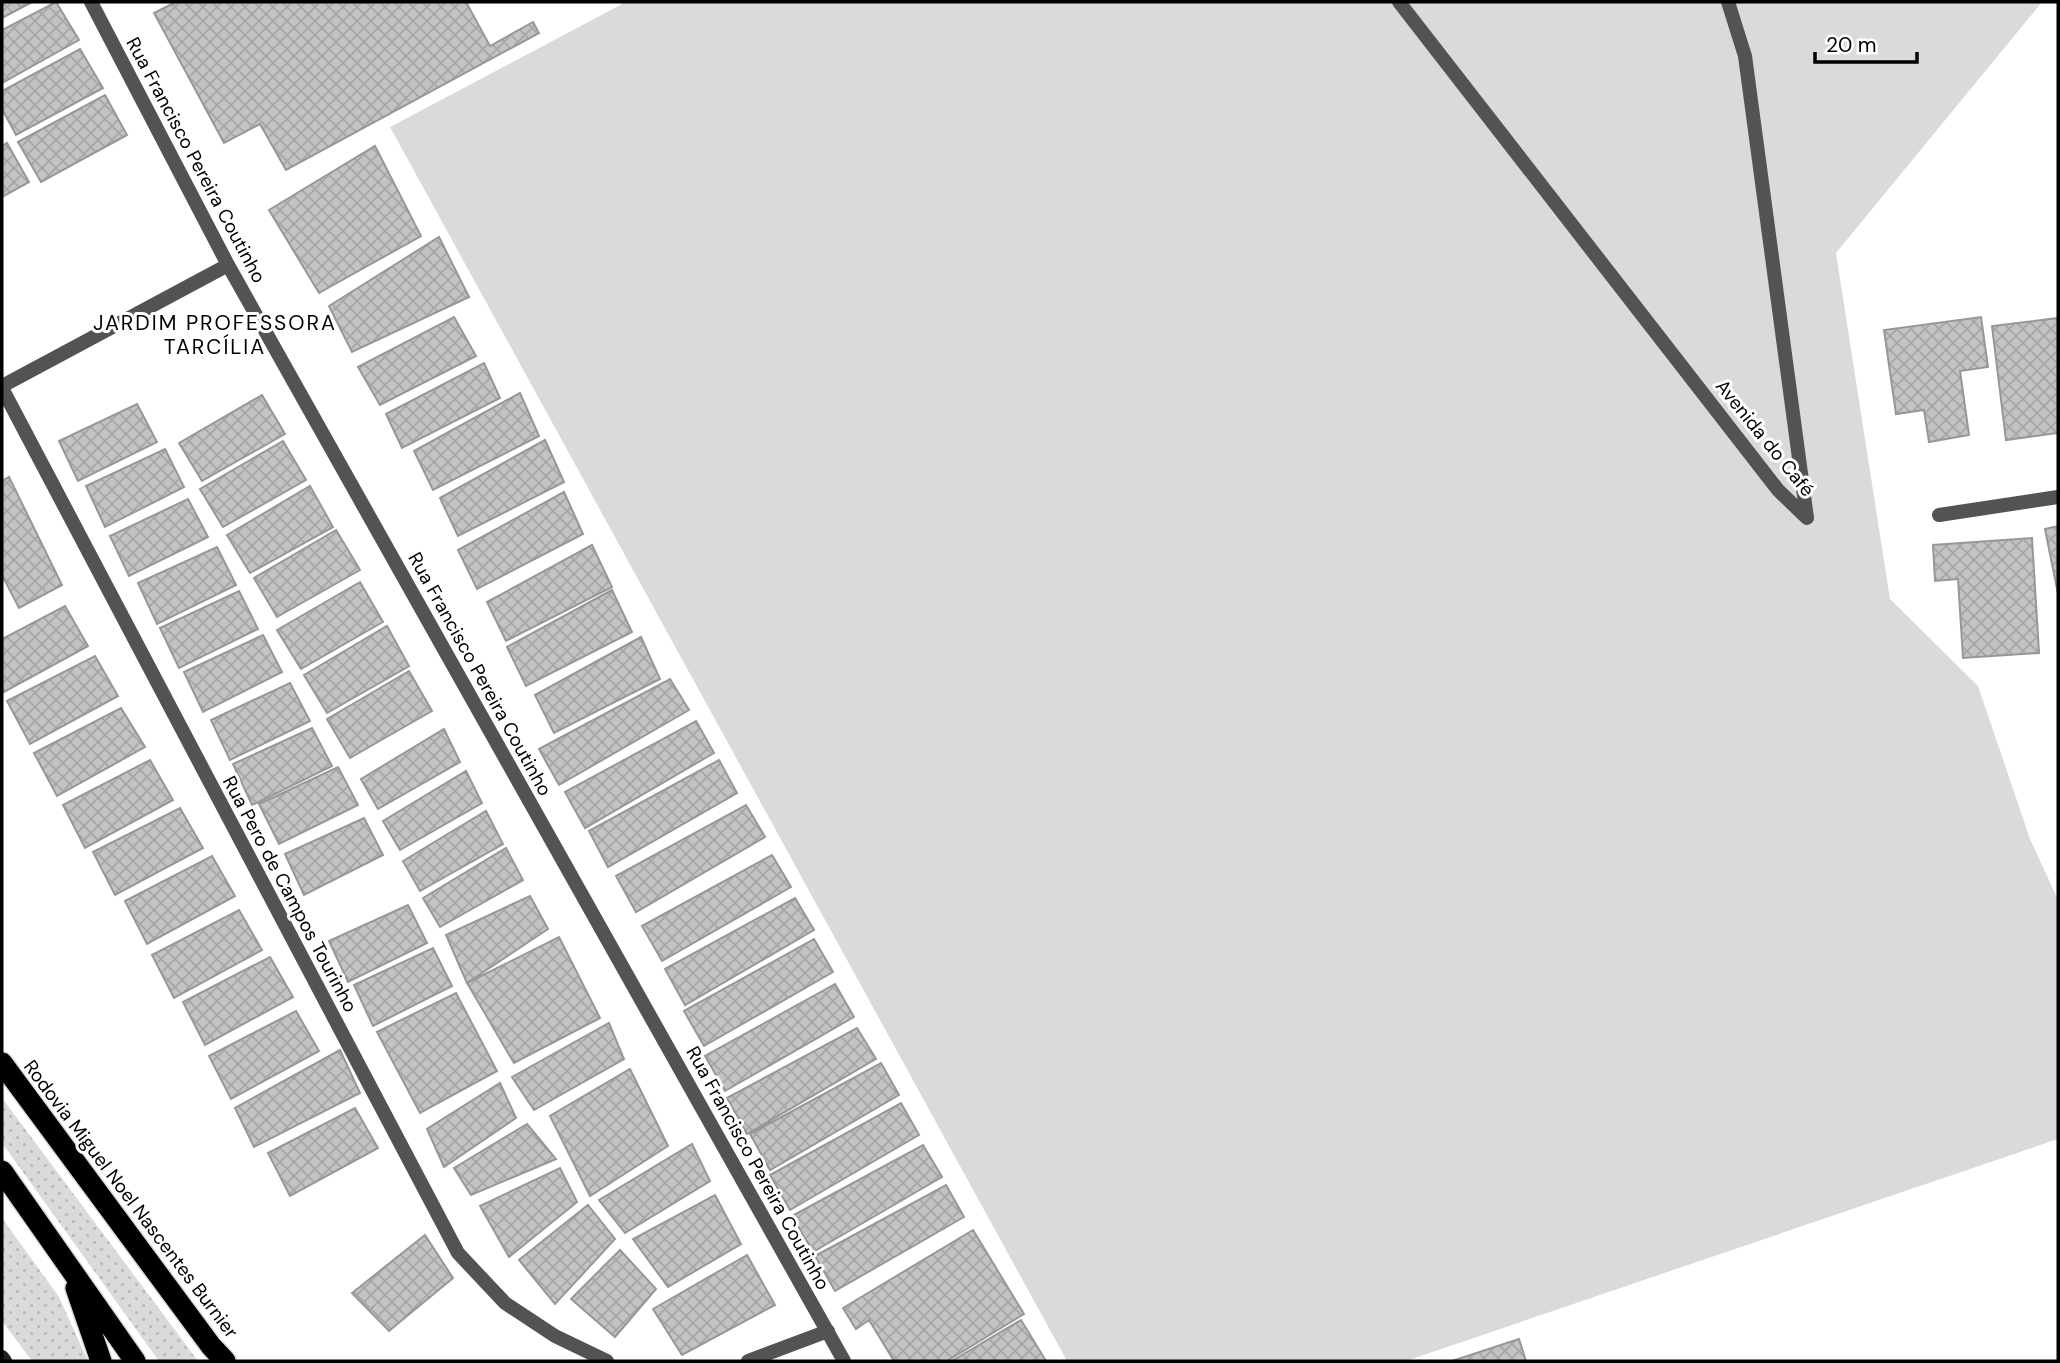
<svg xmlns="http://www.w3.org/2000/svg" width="2060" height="1363" viewBox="0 0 2060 1363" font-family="'DM Sans',sans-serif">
  <defs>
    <pattern id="grass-dots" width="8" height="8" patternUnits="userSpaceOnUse" patternTransform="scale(1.75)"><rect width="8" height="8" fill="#dadada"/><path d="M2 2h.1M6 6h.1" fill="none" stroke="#b9b9b9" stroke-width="1.8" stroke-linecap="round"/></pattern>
    <pattern id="building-cross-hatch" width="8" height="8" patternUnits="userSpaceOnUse" patternTransform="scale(1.75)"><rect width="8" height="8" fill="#c3c3c3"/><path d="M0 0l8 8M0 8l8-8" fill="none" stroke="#a6a6a6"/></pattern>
  </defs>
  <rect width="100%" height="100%" fill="#fff"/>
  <path fill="url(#grass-dots)" d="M 2,1098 L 198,1361 L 159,1361 L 156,1357 L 2,1143 Z
    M 2,1218 L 59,1297 L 88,1361 L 32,1361 L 2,1321 Z"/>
  <path fill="#dadada" d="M 626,2 L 2042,2 L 1836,253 L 1890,599 L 1978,686 L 2030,839 L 2058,900 L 2058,1139 L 1406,1361 L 1067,1361 L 390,127 Z"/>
  <path fill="url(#building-cross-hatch)" stroke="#979797" stroke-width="2" d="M 2,2 L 32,2 L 2,18 Z
    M 56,2 L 79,40 L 2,83 L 2,30 Z
    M 176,2 L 466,2 L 490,46 L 533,22 L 539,33 L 286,170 L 260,124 L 224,143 L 154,13 Z
    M 80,49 L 103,88 L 16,135 L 2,109 L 2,91 Z
    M 105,95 L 127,135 L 41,182 L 18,142 Z
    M 7,143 L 29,182 L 2,197 L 2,146 Z
    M 375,146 L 421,236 L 319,293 L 269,210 Z
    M 439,237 L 469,297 L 352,352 L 329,306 Z
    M 454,317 L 476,356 L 380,405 L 358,367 Z
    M 1981,317 L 1988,367 L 1960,371 L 1969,435 L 1929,442 L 1924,410 L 1896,414 L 1884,330 Z
    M 2058,318 L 2058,433 L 2006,440 L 1992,326 Z
    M 484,363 L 500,398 L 402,448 L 386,414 Z
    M 520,393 L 539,436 L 433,490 L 414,451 Z
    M 262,395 L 285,434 L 202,481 L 179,443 Z
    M 137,404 L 157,442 L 78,481 L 59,441 Z
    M 545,440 L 564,482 L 458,536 L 440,498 Z
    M 283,441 L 306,480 L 223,527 L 200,489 Z
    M 165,449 L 184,487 L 105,527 L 86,486 Z
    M 9,477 L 62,585 L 19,608 L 2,575 L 2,481 Z
    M 310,486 L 333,527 L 250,573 L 227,535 Z
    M 564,492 L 583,534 L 477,589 L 458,550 Z
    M 188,499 L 208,537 L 129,576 L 110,536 Z
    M 2058,526 L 2058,594 L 2045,529 Z
    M 336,530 L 360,570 L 277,617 L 254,578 Z
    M 2032,538 L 2039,653 L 1963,658 L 1958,579 L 1935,581 L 1933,545 Z
    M 592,545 L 612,587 L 506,641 L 487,602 Z
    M 217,547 L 236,585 L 157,624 L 138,583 Z
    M 360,582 L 383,622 L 301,669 L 277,630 Z
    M 612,590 L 632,632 L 526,686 L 507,647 Z
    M 239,591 L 258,629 L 179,668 L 160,628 Z
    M 65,606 L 88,646 L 2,693 L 2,639 Z
    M 387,626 L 409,666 L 327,713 L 304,675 Z
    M 263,635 L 282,672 L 203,712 L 184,672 Z
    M 641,637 L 660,679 L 554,733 L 535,695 Z
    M 95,656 L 118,696 L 30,744 L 7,701 Z
    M 409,671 L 432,711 L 350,758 L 327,719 Z
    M 670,679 L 689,710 L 559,785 L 539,749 Z
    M 290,683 L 310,721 L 230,760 L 211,720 Z
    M 121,708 L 145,747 L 57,796 L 34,753 Z
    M 696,721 L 714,753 L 585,828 L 565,792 Z
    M 312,728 L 332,766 L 252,805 L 233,764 Z
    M 444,729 L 460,762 L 378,809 L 361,779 Z
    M 150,760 L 173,800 L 85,848 L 63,805 Z
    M 719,760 L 737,793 L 608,867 L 589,831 Z
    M 338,767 L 358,805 L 279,844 L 259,804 Z
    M 466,771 L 482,803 L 400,850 L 383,821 Z
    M 746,805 L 765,837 L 636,912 L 616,876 Z
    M 180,808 L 203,848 L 115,895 L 93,852 Z
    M 486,811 L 503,844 L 420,891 L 403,861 Z
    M 364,818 L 383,855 L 304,895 L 285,854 Z
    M 506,848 L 523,880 L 440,927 L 423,898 Z
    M 772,855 L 791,887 L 662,961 L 642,926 Z
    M 212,856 L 235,896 L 147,944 L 125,901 Z
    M 530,896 L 548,929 L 467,983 L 446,935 Z
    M 795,898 L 814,930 L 685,1005 L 665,969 Z
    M 408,905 L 427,943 L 348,982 L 329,941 Z
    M 239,910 L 262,950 L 174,998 L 152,955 Z
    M 559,937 L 600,1018 L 514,1063 L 467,983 Z
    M 814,939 L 833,972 L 704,1046 L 684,1011 Z
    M 433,948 L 452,986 L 373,1026 L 354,985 Z
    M 270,957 L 293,997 L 205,1045 L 183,1002 Z
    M 835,984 L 854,1017 L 725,1091 L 705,1056 Z
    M 456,993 L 497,1071 L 420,1113 L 377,1032 Z
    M 296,1011 L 319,1051 L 231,1099 L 209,1056 Z
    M 609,1023 L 624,1059 L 534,1110 L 512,1077 Z
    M 857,1028 L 876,1059 L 747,1134 L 727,1098 Z
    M 340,1050 L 360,1093 L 254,1147 L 235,1108 Z
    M 881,1063 L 899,1095 L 770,1170 L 750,1134 Z
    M 630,1069 L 668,1146 L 590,1196 L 550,1116 Z
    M 500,1083 L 516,1118 L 444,1167 L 427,1129 Z
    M 901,1103 L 919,1135 L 790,1210 L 770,1175 Z
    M 355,1108 L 378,1148 L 290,1196 L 268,1153 Z
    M 527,1124 L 556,1159 L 471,1195 L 454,1168 Z
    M 692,1144 L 710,1181 L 625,1233 L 599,1200 Z
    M 923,1145 L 942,1177 L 813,1252 L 792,1216 Z
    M 560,1168 L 577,1202 L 509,1257 L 480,1206 Z
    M 946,1185 L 964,1217 L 835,1291 L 815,1256 Z
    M 715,1195 L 741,1244 L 668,1287 L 633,1239 Z
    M 588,1205 L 615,1239 L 555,1304 L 519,1260 Z
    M 973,1230 L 1024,1314 L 947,1361 L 894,1361 L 869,1320 L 856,1329 L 843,1308 Z
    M 425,1235 L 453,1278 L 389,1331 L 352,1293 Z
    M 620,1250 L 656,1289 L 615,1337 L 571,1299 Z
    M 747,1255 L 775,1305 L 682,1355 L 653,1309 Z
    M 1021,1320 L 1046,1361 L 952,1361 Z
    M 1519,1339 L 1526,1361 L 1452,1361 Z"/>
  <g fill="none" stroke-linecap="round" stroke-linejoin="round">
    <g stroke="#dbdbdb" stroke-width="24">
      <path id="highway" d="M 2,1063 L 211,1346 L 225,1361
        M 2,1171 L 135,1361
        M 76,1288 L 101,1361"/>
    </g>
    <path stroke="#535353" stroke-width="14" d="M 1399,2 L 1778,490 L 1807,518 L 1745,56 L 1728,2"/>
    <path stroke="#535353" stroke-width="14" d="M 91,2 L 228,265 L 844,1361
      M 2,386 L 228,265
      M 2,388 L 458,1253 L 505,1303 L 555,1336 L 607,1361
      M 1939,515 L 2058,497
      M 748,1361 L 828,1331"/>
    <path stroke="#202020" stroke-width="14" d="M 2,1357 L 5,1361"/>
    <use href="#highway" stroke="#000" stroke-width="21"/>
  </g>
  <g text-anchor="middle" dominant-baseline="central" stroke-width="6" stroke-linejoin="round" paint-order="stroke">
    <g font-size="19" fill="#000" stroke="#fff">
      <text transform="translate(196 160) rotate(62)">Rua Francisco Pereira Coutinho</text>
      <text transform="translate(1765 438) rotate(51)">Avenida do Café</text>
      <text transform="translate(480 674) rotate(61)">Rua Francisco Pereira Coutinho</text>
      <text transform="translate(290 894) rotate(62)">Rua Pero de Campos Tourinho</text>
      <text transform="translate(758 1168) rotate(61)">Rua Francisco Pereira Coutinho</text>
      <text transform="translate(131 1199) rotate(53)">Rodovia Miguel Noel Nascentes Burnier</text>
    </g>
    <g font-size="21" letter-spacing="2" fill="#000" stroke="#fff">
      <text x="215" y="323">JARDIM PROFESSORA<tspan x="215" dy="24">TARCÍLIA</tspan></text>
    </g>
  </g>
  <rect width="2060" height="1363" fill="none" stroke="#000000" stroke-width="7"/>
  <path d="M1815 52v10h102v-10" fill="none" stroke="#000000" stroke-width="3.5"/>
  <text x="1826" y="52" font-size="21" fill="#000000" stroke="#ffffff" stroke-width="5" paint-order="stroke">20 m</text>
</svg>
